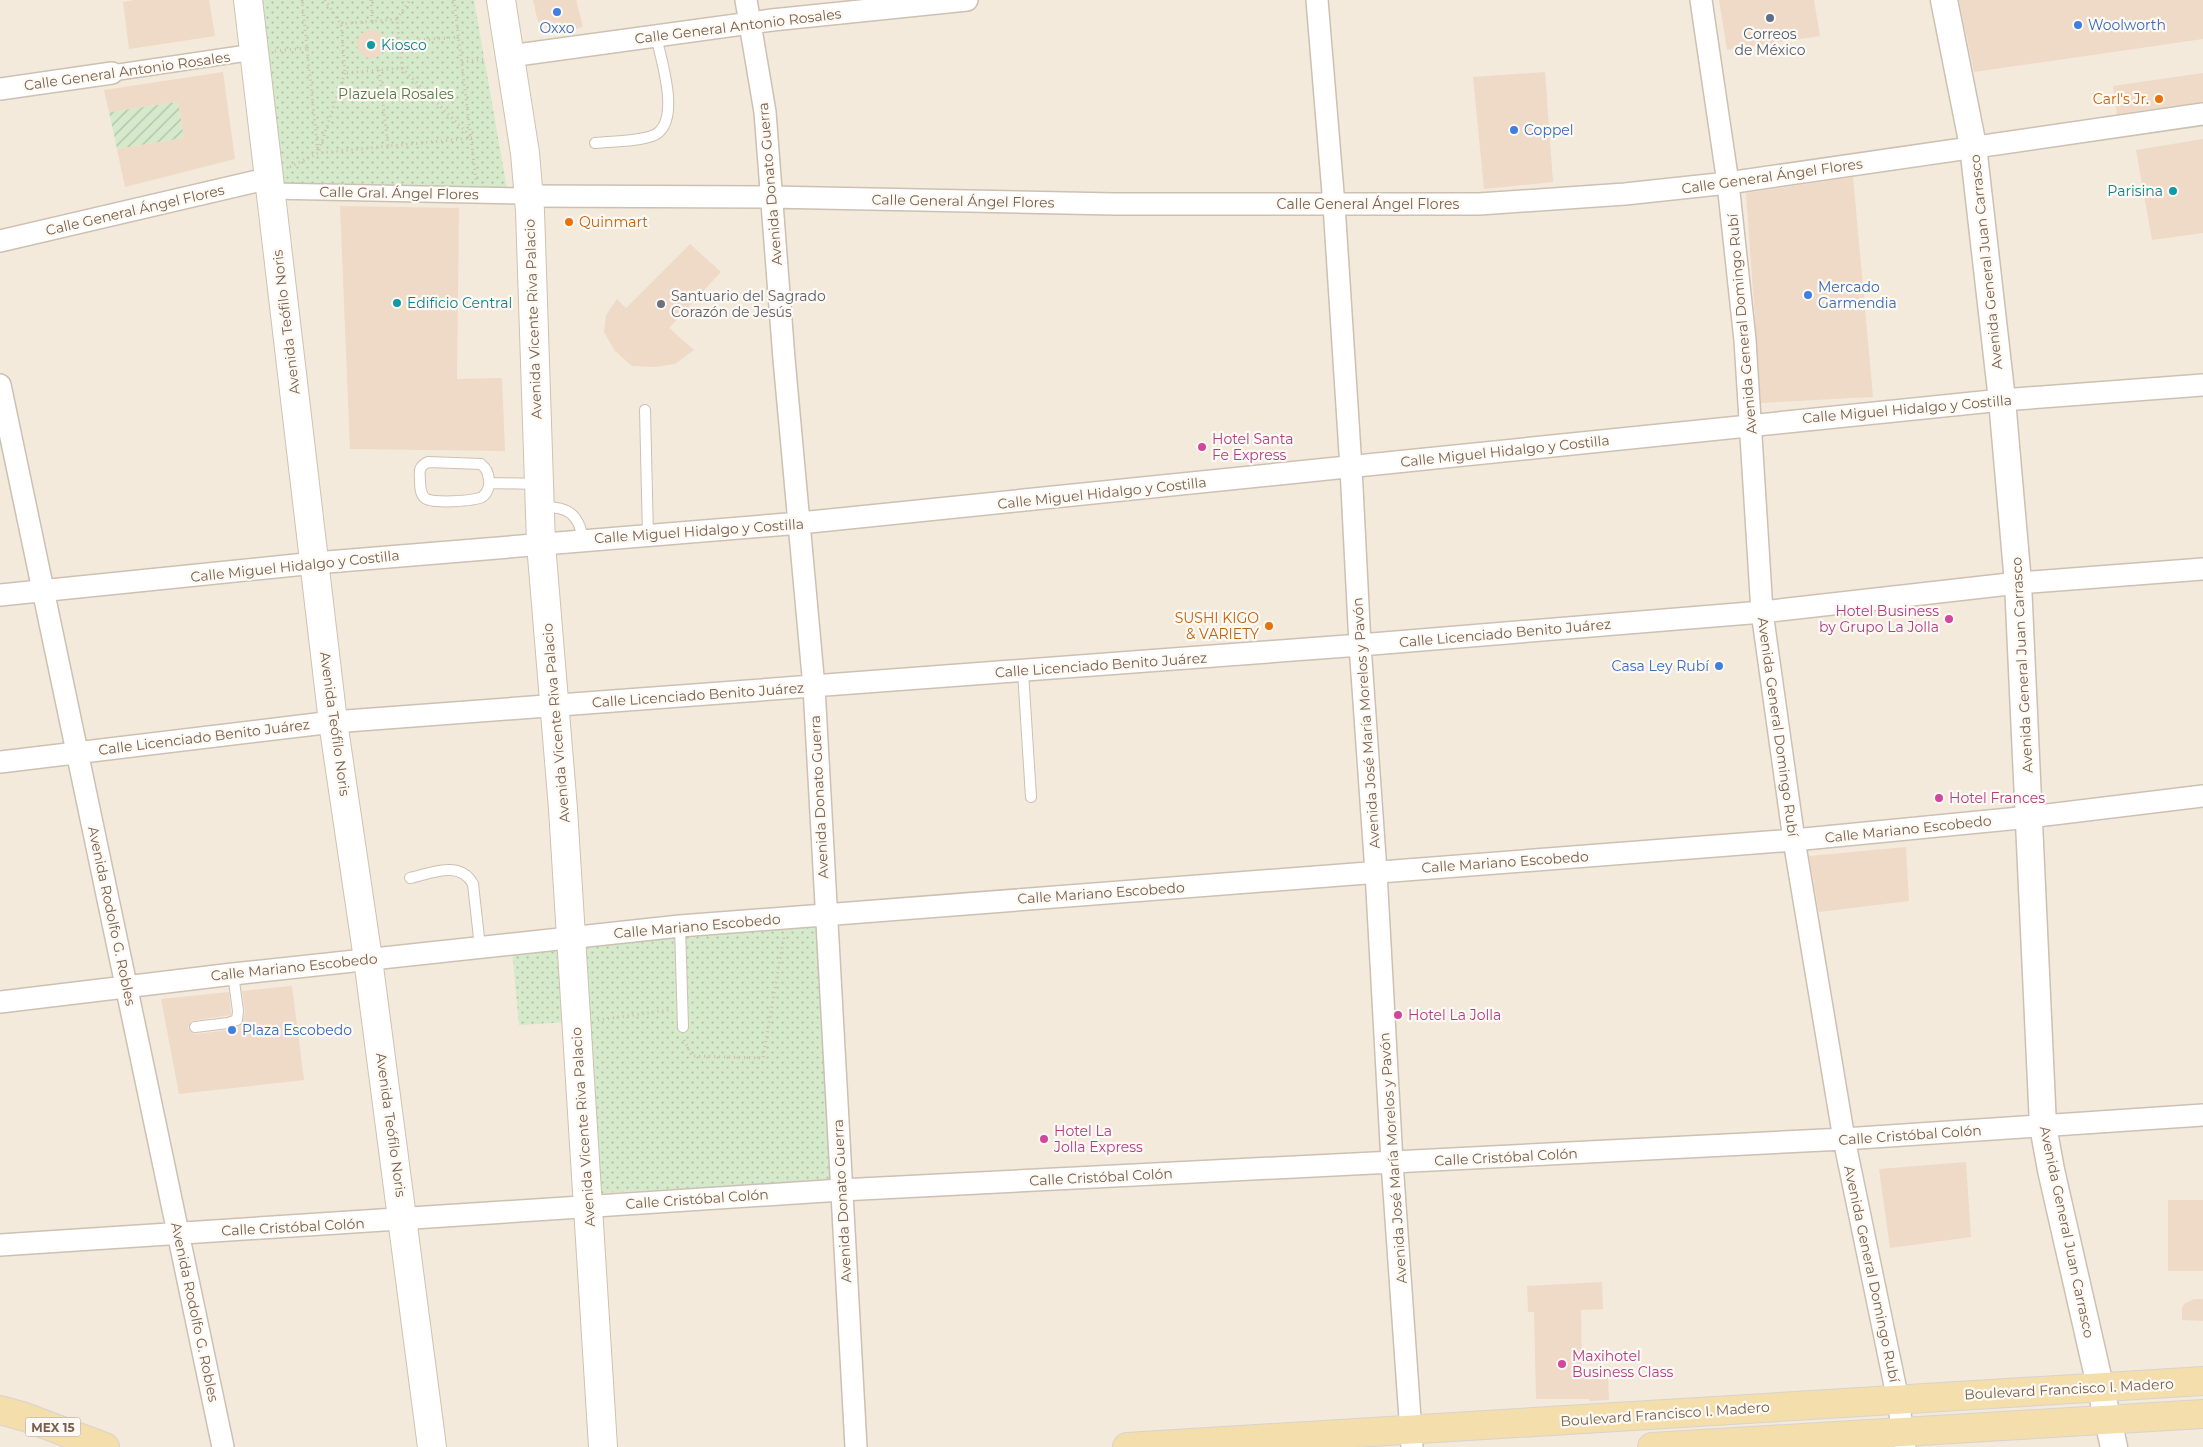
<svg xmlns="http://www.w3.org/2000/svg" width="2203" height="1447" viewBox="0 0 2203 1447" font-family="Montserrat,sans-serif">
  <defs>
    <pattern id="park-dots" width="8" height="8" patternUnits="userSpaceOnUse" patternTransform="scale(1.25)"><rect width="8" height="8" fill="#d5e9cb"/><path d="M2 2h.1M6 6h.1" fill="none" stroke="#b1c0a7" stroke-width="1.8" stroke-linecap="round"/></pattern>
    <pattern id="garden-furrows" width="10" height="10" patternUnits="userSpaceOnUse" patternTransform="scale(1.25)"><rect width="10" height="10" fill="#d5e9cb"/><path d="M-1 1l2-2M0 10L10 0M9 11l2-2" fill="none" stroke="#b1c0a7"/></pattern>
  </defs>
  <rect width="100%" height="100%" fill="#fbf7ed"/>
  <path fill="#f3eadc" d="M 0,0 L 2203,0 L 2203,1447 L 0,1447 Z"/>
  <path fill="url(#park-dots)" d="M 254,0 L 474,0 L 507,189 L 277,185 Z
    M 818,924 L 831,1180 L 601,1193 L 576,945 Z
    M 557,947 L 571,1022 L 519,1025 L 512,951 Z"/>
  <path fill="url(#garden-furrows)" d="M 178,102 L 184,138 L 117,149 L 109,112 Z"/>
  <path fill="#efd9c7" d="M 134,0 L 209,0 L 215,36 L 129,49 L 123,2 Z
    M 533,0 L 576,0 L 583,27 L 556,33 L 538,22 Z
    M 1719,0 L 1814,0 L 1820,36 L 1727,50 Z
    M 1959,0 L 2203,0 L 2203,39 L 1974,72 Z
    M357 44a14 14 0 1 1 28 0a14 14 0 1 1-28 0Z
    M 223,72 L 235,159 L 125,187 L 117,149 L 184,138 L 178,102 L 109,112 L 104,90 Z
    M 1545,72 L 1553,182 L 1484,189 L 1473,77 Z
    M 2203,73 L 2203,102 L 2117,114 L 2113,86 Z
    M 2203,139 L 2203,233 L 2152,240 L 2136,150 Z
    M 1853,177 L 1873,397 L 1761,403 L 1746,193 Z
    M 340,206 L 459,208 L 457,379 L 502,378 L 505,451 L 350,449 Z
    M 690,244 L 721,272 L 669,328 L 694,350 L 675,364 L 655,367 L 632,366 L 615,351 L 604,332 L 606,315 L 617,299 L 626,308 Z
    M 1906,847 L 1909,901 L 1819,912 L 1809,856 Z
    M 292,986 L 304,1080 L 179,1094 L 161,999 L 229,992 L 231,1015 L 191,1021 L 188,1028 L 192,1033 L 196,1034 L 229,1030 L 242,1025 L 245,1012 L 242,991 Z
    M 1966,1162 L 1971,1237 L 1890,1248 L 1879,1169 Z
    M 2168,1200 L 2203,1200 L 2203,1271 L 2168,1271 Z
    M 1602,1282 L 1603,1309 L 1581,1310 L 1582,1371 L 1591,1370 L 1591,1377 L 1608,1376 L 1609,1400 L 1590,1401 L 1589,1399 L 1536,1399 L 1534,1312 L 1528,1312 L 1527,1286 Z
    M 2194,1299 L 2203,1299 L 2203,1321 L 2182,1320 L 2182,1308 L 2184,1304 Z"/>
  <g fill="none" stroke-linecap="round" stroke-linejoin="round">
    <g stroke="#cdc0b3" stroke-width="12">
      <path id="service" d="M 595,143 C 613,141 635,142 652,136 C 683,125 661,60 656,36
        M 645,410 L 648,535
        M 428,462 L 481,464 C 487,469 488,473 489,480 C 490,486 487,494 482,497 C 474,501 431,504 425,498 C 420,494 420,486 420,480 C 419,471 419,466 428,462 Z
        M 490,483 L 539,484
        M 541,507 C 567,506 579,513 583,540
        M 1023,672 L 1031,797
        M 410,878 C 432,873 460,860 473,884 L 480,947
        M 680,926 L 683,1027
        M 195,1027 L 228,1023 L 237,1020 L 238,1011 L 233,974"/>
    </g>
    <g stroke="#cdc0b3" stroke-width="18">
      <path id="pedestrian" d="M 112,73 L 254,52
        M 271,191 L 527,196"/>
    </g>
    <g stroke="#cdc0b3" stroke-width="24">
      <path id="minor" d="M 746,0 L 765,112 L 784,359 L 814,687 L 856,1447
        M 1317,0 L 1334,205 L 1351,468 L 1360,645 L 1376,872 L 1392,1162 L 1412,1447
        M 1701,0 L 1728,183 L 1745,340 L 1762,612 L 1794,840 L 1844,1139 L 1898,1400 L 1905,1447
        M 510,56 L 772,20 L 967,0
        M 0,89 L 112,73
        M 527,196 L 771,197 L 1114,204 L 1479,204 L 1625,194 L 1728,183 L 2203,114
        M 0,241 L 270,178
        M 0,385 L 223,1447
        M 0,595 L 315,563 L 800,523 L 2002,400 L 2203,385
        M 0,762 L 333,722 L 1360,645 L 1762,612 L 2018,583 L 2203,569
        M 0,1002 L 233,974 L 680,926 L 1794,840 L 2030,817 L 2203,796
        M 0,1245 L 841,1190 L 1844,1139 L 2203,1115"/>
    </g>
    <g stroke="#cdc0b3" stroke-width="29">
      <path id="tertiary" d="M 1944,0 L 1973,146 L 2002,400 L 2018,583 L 2043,1126 L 2051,1170 L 2114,1447"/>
    </g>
    <g stroke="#d0c1b1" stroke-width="30">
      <path id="secondary" d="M 248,0 L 333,722 L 368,959 L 432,1447
        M 501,0 L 525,153 L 530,211 L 541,544 L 563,809 L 603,1447"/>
    </g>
    <g stroke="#d9d3ce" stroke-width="30">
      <path id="primary" d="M 0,1410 L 25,1417 L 105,1447
        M 1127,1447 L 2203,1381
        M 1652,1447 L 2203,1414"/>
    </g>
    <path stroke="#d4bda9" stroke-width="3" stroke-dasharray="1 4" stroke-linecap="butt" d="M 302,0 L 318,153
      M 325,0 L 341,24 L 345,73 L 402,68 L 397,19 L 341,24
      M 371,0 L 372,21
      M 454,0 L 476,180
      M 397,19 L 410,0
      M 399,42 L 459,37
      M 275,51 L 307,48
      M 462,62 L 487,59
      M 402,68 L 472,138
      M 379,70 L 388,146
      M 319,150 L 345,73
      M 290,167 L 318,153 L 472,138
      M 598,1020 L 669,1010 L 669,1009
      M 684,1040 L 692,1056 L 763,1058 L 784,936"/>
    <use href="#service" stroke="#fff" stroke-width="10"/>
    <use href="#pedestrian" stroke="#fff" stroke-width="15"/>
    <use href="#minor" stroke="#fff" stroke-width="21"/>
    <use href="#tertiary" stroke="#fff" stroke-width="26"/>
    <use href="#secondary" stroke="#fff" stroke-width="28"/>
    <use href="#primary" stroke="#f3deac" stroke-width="28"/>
  </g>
  <g fill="#3f7fe0" stroke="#fefaf3" stroke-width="2">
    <circle cx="557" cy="12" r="5"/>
    <circle cx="2078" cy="25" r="5"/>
    <circle cx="1514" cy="130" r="5"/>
    <circle cx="1808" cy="295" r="5"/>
    <circle cx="1719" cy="666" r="5"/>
    <circle cx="232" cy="1030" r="5"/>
  </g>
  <circle fill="#5c6f8a" stroke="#fefaf3" stroke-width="2" cx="1770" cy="18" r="5"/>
  <g fill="#0f9aa8" stroke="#fefaf3" stroke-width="2">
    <circle cx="371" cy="45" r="5"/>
    <circle cx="2173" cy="191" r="5"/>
    <circle cx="397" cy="303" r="5"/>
  </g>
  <g fill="#e8710a" stroke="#fefaf3" stroke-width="2">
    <circle cx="2159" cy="99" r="5"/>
    <circle cx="569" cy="222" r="5"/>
    <circle cx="1269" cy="626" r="5"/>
  </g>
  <circle fill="#6b7280" stroke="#fefaf3" stroke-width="2" cx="661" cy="304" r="5"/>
  <g fill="#d1479c" stroke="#fefaf3" stroke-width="2">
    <circle cx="1202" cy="447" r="5"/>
    <circle cx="1949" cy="619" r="5"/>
    <circle cx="1939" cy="798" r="5"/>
    <circle cx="1398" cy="1015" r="5"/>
    <circle cx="1044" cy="1139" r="5"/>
    <circle cx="1562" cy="1364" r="5"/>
  </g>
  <g text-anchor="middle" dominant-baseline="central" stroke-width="4.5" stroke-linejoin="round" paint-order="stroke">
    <rect fill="#fefaf3" stroke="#9f8f82" stroke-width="1" x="25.5" y="1417.5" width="55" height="19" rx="4"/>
    <g font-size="12" font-weight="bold" fill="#766151">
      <text x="53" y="1427">MEX 15</text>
    </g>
    <g font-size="14" fill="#366cbe" stroke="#fefaf3" text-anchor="start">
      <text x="2088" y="25">Woolworth</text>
      <text x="557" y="28" text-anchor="middle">Oxxo</text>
      <text x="1524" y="130">Coppel</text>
      <text x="1818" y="287">Mercado<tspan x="1818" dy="16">Garmendia</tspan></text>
      <text x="1709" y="666" text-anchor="end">Casa Ley Rubí</text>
      <text x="242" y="1030">Plaza Escobedo</text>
    </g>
    <g font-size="14" fill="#766151" stroke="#fefaf3">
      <text transform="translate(738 26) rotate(-7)">Calle General Antonio Rosales</text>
      <text transform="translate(127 71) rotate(-8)">Calle General Antonio Rosales</text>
      <text transform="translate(1772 176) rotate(-8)">Calle General Ángel Flores</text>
      <text transform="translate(770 184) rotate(-95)">Avenida Donato Guerra</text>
      <text transform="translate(399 193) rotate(1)">Calle Gral. Ángel Flores</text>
      <text transform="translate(963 201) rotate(1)">Calle General Ángel Flores</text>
      <text x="1368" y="204">Calle General Ángel Flores</text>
      <text transform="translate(135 210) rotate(-13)">Calle General Ángel Flores</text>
      <text transform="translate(1986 262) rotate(-96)">Avenida General Juan Carrasco</text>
      <text transform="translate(533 319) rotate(-92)">Avenida Vicente Riva Palacio</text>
      <text transform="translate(286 322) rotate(-97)">Avenida Teófilo Noris</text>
      <text transform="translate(1742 324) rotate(-95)">Avenida General Domingo Rubí</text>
      <text transform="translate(1907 409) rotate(-5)">Calle Miguel Hidalgo y Costilla</text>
      <text transform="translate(1505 451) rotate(-6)">Calle Miguel Hidalgo y Costilla</text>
      <text transform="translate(1102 493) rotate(-6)">Calle Miguel Hidalgo y Costilla</text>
      <text transform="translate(699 531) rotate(-4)">Calle Miguel Hidalgo y Costilla</text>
      <text transform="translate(295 566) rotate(-6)">Calle Miguel Hidalgo y Costilla</text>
      <text transform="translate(1505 633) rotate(-5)">Calle Licenciado Benito Juárez</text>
      <text transform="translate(1101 665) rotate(-4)">Calle Licenciado Benito Juárez</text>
      <text transform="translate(2022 665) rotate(-93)">Avenida General Juan Carrasco</text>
      <text transform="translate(698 695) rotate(-4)">Calle Licenciado Benito Juárez</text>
      <text transform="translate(556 723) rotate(-95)">Avenida Vicente Riva Palacio</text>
      <text transform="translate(1366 723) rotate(-94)">Avenida José María Morelos y Pavón</text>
      <text transform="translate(335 724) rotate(82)">Avenida Teófilo Noris</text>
      <text transform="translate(1778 727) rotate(82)">Avenida General Domingo Rubí</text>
      <text transform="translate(204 737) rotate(-7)">Calle Licenciado Benito Juárez</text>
      <text transform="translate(819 797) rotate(-93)">Avenida Donato Guerra</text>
      <text transform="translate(1908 829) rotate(-6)">Calle Mariano Escobedo</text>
      <text transform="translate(1505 862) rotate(-4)">Calle Mariano Escobedo</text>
      <text transform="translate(1101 893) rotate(-4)">Calle Mariano Escobedo</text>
      <text transform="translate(112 916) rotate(78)">Avenida Rodolfo G. Robles</text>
      <text transform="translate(697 926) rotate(-5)">Calle Mariano Escobedo</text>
      <text transform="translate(294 967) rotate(-6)">Calle Mariano Escobedo</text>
      <text transform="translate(391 1125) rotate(82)">Avenida Teófilo Noris</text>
      <text transform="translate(583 1127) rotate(-94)">Avenida Vicente Riva Palacio</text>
      <text transform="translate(1910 1135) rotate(-4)">Calle Cristóbal Colón</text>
      <text transform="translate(1506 1157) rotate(-3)">Calle Cristóbal Colón</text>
      <text transform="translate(1393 1158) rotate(-94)">Avenida José María Morelos y Pavón</text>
      <text transform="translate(1101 1177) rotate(-3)">Calle Cristóbal Colón</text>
      <text transform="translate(697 1199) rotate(-4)">Calle Cristóbal Colón</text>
      <text transform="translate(842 1201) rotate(-93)">Avenida Donato Guerra</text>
      <text transform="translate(293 1227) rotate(-3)">Calle Cristóbal Colón</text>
      <text transform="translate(2067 1232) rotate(78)">Avenida General Juan Carrasco</text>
      <text transform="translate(1872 1274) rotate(78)">Avenida General Domingo Rubí</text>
      <text transform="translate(195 1312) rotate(78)">Avenida Rodolfo G. Robles</text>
      <text transform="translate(2069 1389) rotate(-3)">Boulevard Francisco I. Madero</text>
      <text transform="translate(1665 1414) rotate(-4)">Boulevard Francisco I. Madero</text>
    </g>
    <g font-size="14" fill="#4e5e75" stroke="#fefaf3">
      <text x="1770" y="34">Correos<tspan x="1770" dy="16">de México</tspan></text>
    </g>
    <g font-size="14" fill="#0d838f" stroke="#fefaf3" text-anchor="start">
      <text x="381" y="45">Kiosco</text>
      <text x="2163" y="191" text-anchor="end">Parisina</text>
      <text x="407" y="303">Edificio Central</text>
    </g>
    <g font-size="14" fill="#547a49" stroke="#fefaf3">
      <text x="396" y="94">Plazuela Rosales</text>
    </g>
    <g font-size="14" fill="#c56008" stroke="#fefaf3" text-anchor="end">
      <text x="2149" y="99">Carl's Jr.</text>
      <text x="579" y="222" text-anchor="start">Quinmart</text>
      <text x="1259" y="618">SUSHI KIGO<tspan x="1259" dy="16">&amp; VARIETY</tspan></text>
    </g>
    <g font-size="14" fill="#5b616d" stroke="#fefaf3" text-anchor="start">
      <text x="671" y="296">Santuario del Sagrado<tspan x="671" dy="16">Corazón de Jesús</tspan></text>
    </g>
    <g font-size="14" fill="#b23c85" stroke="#fefaf3" text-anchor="start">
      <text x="1212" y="439">Hotel Santa<tspan x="1212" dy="16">Fe Express</tspan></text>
      <text x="1939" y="611" text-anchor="end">Hotel Business<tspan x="1939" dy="16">by Grupo La Jolla</tspan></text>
      <text x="1949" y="798">Hotel Frances</text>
      <text x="1408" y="1015">Hotel La Jolla</text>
      <text x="1054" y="1131">Hotel La<tspan x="1054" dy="16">Jolla Express</tspan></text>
      <text x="1572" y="1356">Maxihotel<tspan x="1572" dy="16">Business Class</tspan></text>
    </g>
  </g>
</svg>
